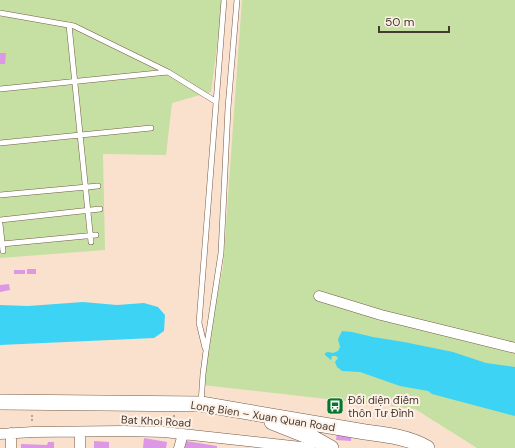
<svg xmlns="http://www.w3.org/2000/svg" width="515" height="448" viewBox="0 0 515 448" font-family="'DM Sans',sans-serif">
  <rect width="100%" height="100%" fill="#fae1ce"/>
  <path fill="#c5e0a2" d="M 0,0 L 223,0 L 211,92 L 172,103 L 166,155 L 103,154 L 105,250 L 0,258 Z
    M 242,0 L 515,0 L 515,448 L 477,448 L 415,409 L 202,385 L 203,366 L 223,267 Z"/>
  <path fill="#3dd3f4" d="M 83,302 L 117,305 L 144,303 L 158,307 L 165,315 L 164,331 L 154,338 L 0,345 L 0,305 L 28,306 Z
    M 342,331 L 352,332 L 373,337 L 404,342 L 453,352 L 486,363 L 515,367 L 515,416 L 432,394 L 428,391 L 400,386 L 360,372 L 342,371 L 337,367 L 335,362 L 338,358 L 336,356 L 332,356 L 331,360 L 325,355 L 325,353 L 328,352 L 333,353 L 338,351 L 340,347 L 338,339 Z"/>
  <path fill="#dd98e5" d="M 0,53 L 6,53 L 5,64 L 0,64 Z
    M 27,269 L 36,269 L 36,274 L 27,274 Z
    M 14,270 L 25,270 L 25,274 L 14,274 Z
    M 9,284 L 10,290 L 0,292 L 0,285 Z
    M 337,432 L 352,434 L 351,441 L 336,440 Z
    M 144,438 L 167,442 L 166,448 L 143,448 Z
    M 94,441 L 109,442 L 109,448 L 94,448 Z
    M 186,441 L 217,446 L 217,448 L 183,448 Z
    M 48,442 L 54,442 L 54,448 L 21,448 L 21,444 L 47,445 Z"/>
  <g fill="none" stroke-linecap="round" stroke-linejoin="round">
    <g stroke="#765b46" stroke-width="6">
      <path id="service" d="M 0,13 L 74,26 L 168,72 L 215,101
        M 69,25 L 91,242
        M 0,89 L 168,72
        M 0,143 L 151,128
        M 0,195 L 98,186
        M 0,220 L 100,209
        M 0,224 L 3,251
        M 2,244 L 96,235
        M 205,348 L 199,323 L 224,0
        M 201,403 L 203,374 L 206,351 L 221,253 L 228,108 L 237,0"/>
    </g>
    <g stroke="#765b46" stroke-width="11">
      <path id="minor" d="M 319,296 L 381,315 L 515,348
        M 11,433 L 11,448
        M 0,434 L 33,432 L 123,431 L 164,432 L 310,448
        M 80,448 L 80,432
        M 179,448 L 183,434"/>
    </g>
    <g stroke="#765b46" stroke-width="16">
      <path id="primary" d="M 0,402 L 201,404 L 365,432 C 387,435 408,437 427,448
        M 272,422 L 315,439 L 331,448"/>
    </g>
    <path stroke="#a28f81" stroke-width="1.5" stroke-dasharray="2 2" stroke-linecap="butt" d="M 32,415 L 32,423
      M 174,415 L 174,423"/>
    <use href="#service" stroke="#fff" stroke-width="5"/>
    <use href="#minor" stroke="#fff" stroke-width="10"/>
    <use href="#primary" stroke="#fff" stroke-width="15"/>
  </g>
  <defs>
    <g id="bus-square" transform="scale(0.9)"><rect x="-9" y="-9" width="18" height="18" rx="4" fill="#05762a" stroke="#fef1e7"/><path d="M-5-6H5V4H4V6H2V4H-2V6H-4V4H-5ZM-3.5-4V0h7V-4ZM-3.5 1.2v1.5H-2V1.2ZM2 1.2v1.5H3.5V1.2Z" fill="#fff"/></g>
  </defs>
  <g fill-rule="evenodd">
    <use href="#bus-square" x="335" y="406"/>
  </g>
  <g text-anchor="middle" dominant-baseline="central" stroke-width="4" stroke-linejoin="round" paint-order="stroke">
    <g font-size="11" fill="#463930" stroke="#fef1e7" text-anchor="start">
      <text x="348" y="400">Đối diện điếm<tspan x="348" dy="13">thôn Tư Đình</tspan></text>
    </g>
    <g font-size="11" fill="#463930" stroke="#fef1e7">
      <text transform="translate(263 416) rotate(9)">Long Bien – Xuan Quan Road</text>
      <text transform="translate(156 421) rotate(3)">Bat Khoi Road</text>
    </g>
  </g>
  <path d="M379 26v6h70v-6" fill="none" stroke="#463930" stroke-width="2"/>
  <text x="385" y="26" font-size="12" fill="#463930" stroke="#fef1e7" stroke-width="3" paint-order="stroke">50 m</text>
</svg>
